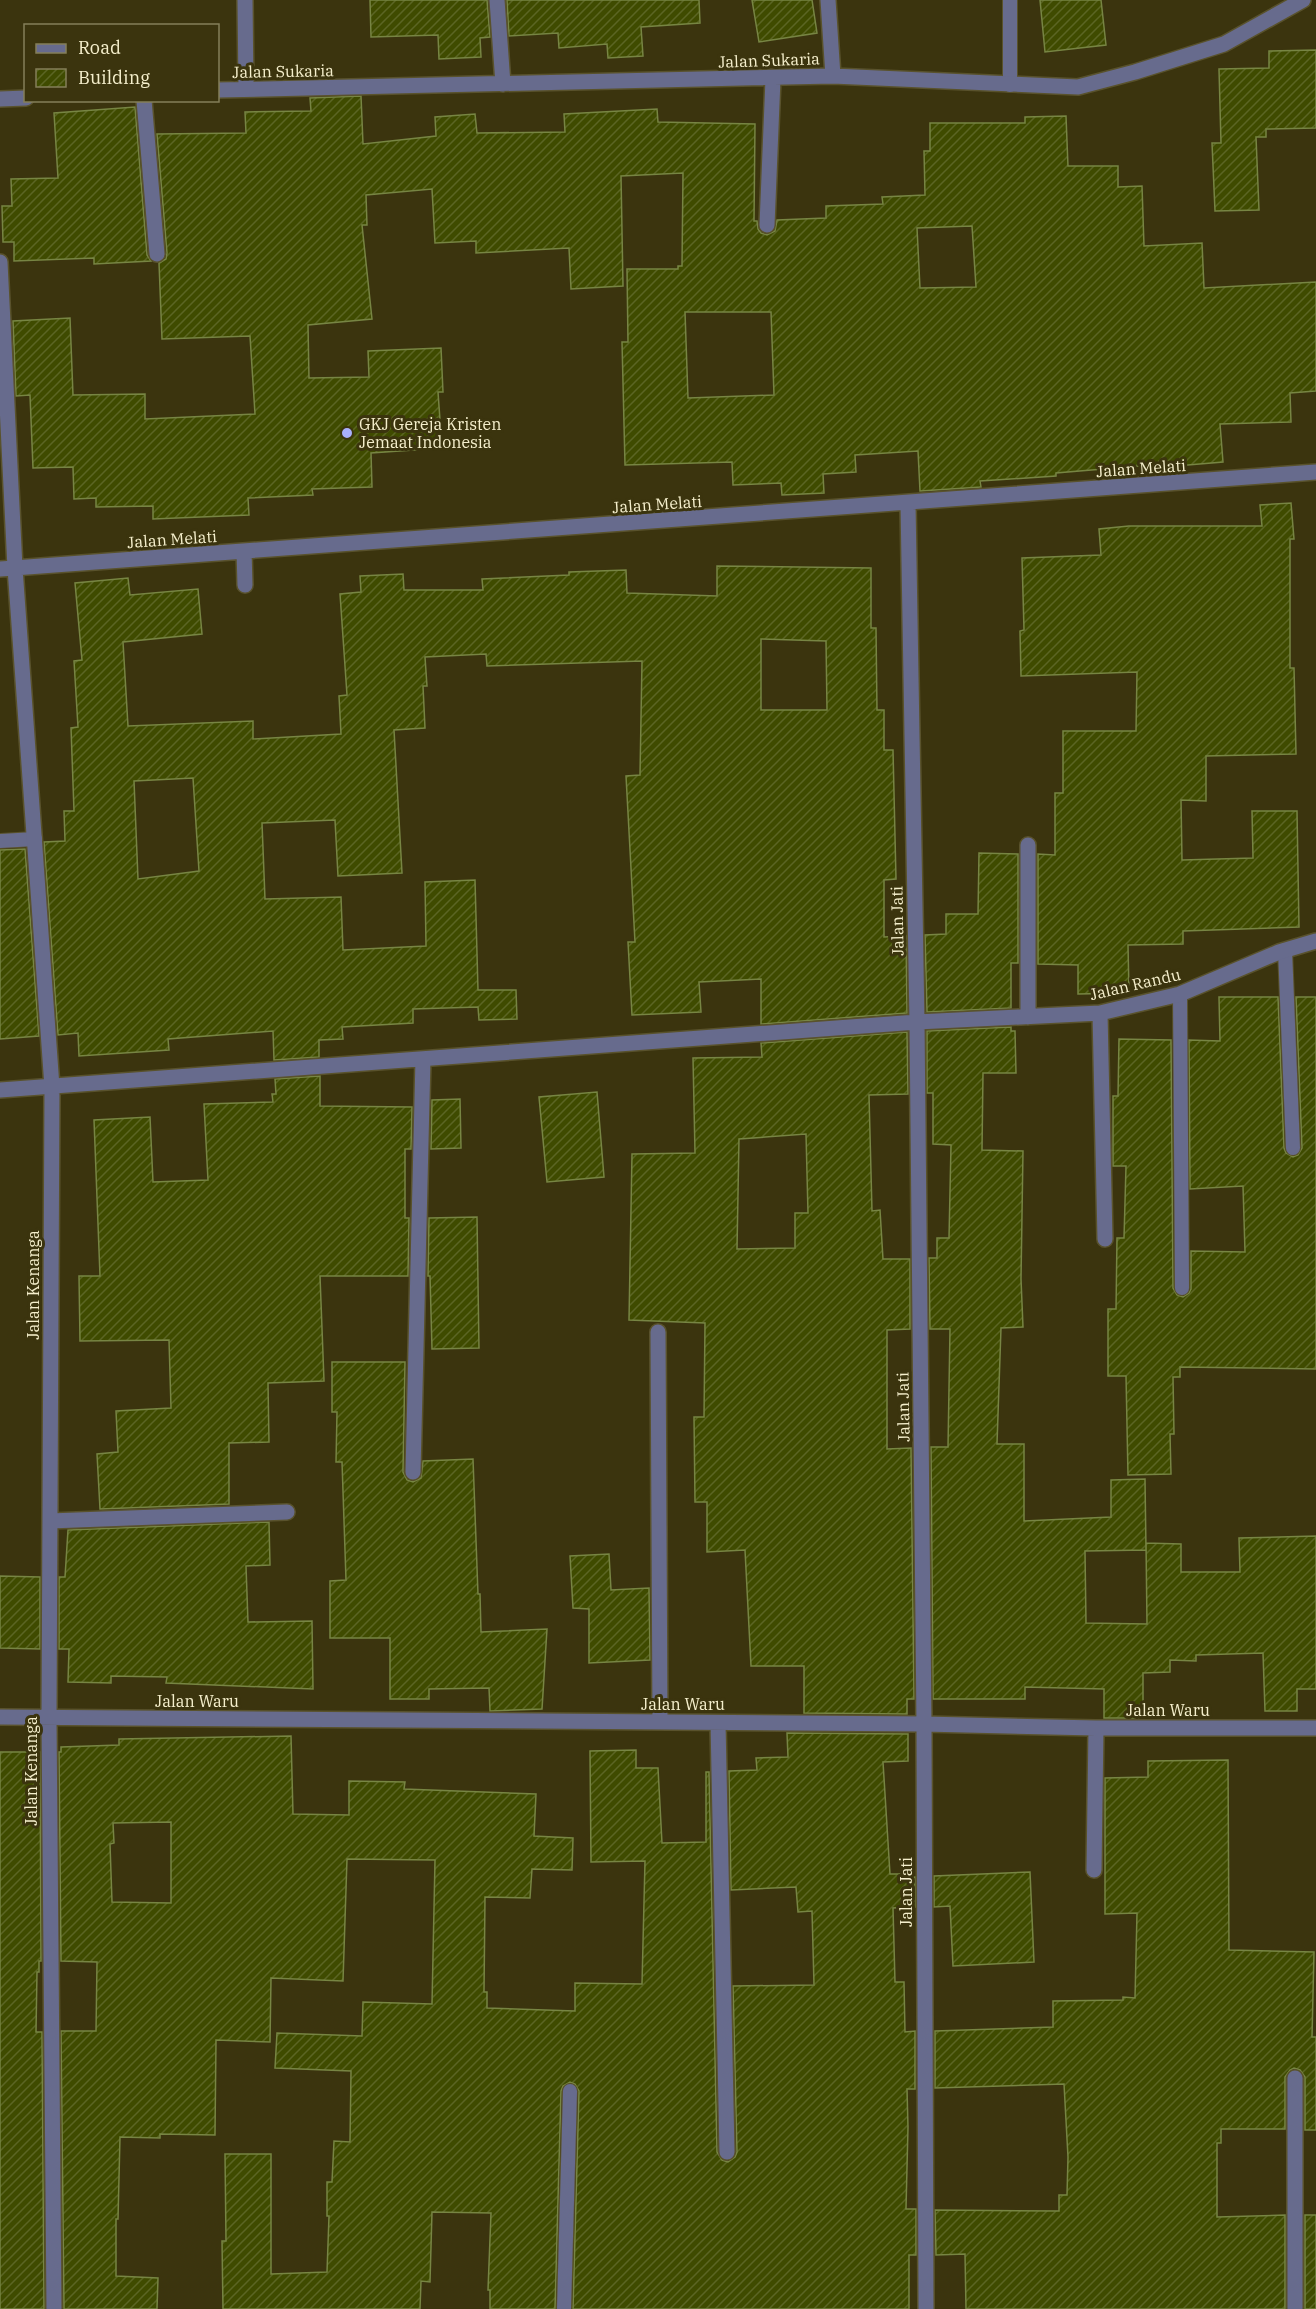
<svg xmlns="http://www.w3.org/2000/svg" width="1316" height="2309" viewBox="0 0 1316 2309" font-family="'IBM Plex Serif',serif">
  <defs>
    <pattern id="building-hatch" width="6" height="6" patternUnits="userSpaceOnUse" patternTransform="scale(1.5)"><rect width="6" height="6" fill="#3f4b00"/><path d="M-1 1l2-2M0 6l6-6M5 7l2-2" fill="none" stroke="#5b6524"/></pattern>
  </defs>
  <rect width="100%" height="100%" fill="#3b340e"/>
  <path fill="url(#building-hatch)" stroke="#778543" stroke-width="1.5" fill-rule="evenodd" d="M 370,0 L 487,0 L 490,37 L 480,38 L 481,57 L 439,59 L 438,35 L 371,37 Z
    M 507,0 L 699,0 L 700,23 L 641,27 L 643,56 L 608,58 L 607,44 L 559,48 L 558,33 L 509,36 Z
    M 752,0 L 812,0 L 817,33 L 759,42 Z
    M 1040,0 L 1101,0 L 1106,45 L 1045,52 Z
    M 1316,50 L 1316,128 L 1266,129 L 1266,137 L 1256,137 L 1259,210 L 1215,211 L 1212,143 L 1221,143 L 1219,69 L 1269,68 L 1269,51 Z
    M 361,96 L 363,144 L 436,136 L 435,117 L 475,114 L 477,133 L 565,132 L 564,114 L 657,109 L 658,122 L 755,124 L 754,221 L 757,221 L 758,229 L 761,233 L 767,235 L 775,231 L 777,220 L 826,218 L 826,206 L 883,204 L 882,197 L 925,195 L 924,151 L 930,151 L 930,123 L 1025,123 L 1025,117 L 1066,116 L 1068,166 L 1118,166 L 1118,187 L 1142,186 L 1144,246 L 1202,243 L 1204,288 L 1316,282 L 1316,391 L 1290,393 L 1291,422 L 1220,424 L 1223,462 L 1176,466 L 1175,463 L 1056,473 L 1056,476 L 980,481 L 981,487 L 920,491 L 918,451 L 855,455 L 856,472 L 823,474 L 824,493 L 782,495 L 781,483 L 733,485 L 732,462 L 625,465 L 622,342 L 628,342 L 627,269 L 678,269 L 678,266 L 682,266 L 683,173 L 621,176 L 623,286 L 571,289 L 569,248 L 476,253 L 476,241 L 435,243 L 432,189 L 366,195 L 367,225 L 362,225 L 372,319 L 308,325 L 309,378 L 369,377 L 368,351 L 441,348 L 443,392 L 438,392 L 442,448 L 371,453 L 372,487 L 312,489 L 313,495 L 248,498 L 249,515 L 153,519 L 153,506 L 96,507 L 96,498 L 74,499 L 73,467 L 33,468 L 30,395 L 16,396 L 13,321 L 70,318 L 73,395 L 145,394 L 145,419 L 255,414 L 250,336 L 162,339 L 159,263 L 166,259 L 167,253 L 157,134 L 246,133 L 245,112 L 311,111 L 310,98 ZM 972,226 L 976,287 L 920,288 L 917,228 ZM 685,312 L 771,312 L 774,395 L 688,398 Z
    M 135,107 L 147,255 L 151,261 L 94,264 L 94,258 L 14,261 L 14,242 L 3,242 L 2,206 L 12,206 L 11,179 L 58,178 L 54,113 Z
    M 1291,503 L 1294,539 L 1290,539 L 1290,668 L 1294,668 L 1296,754 L 1206,756 L 1206,801 L 1181,800 L 1182,860 L 1253,858 L 1252,811 L 1297,811 L 1299,927 L 1183,931 L 1183,944 L 1128,945 L 1129,993 L 1078,994 L 1078,965 L 1038,964 L 1038,854 L 1055,855 L 1055,793 L 1063,793 L 1063,731 L 1136,731 L 1137,672 L 1021,676 L 1020,631 L 1024,630 L 1022,558 L 1101,555 L 1099,529 L 1129,526 L 1262,526 L 1260,505 Z
    M 717,566 L 871,568 L 871,628 L 876,628 L 877,710 L 884,710 L 884,750 L 893,750 L 896,879 L 884,880 L 884,937 L 906,936 L 907,1013 L 761,1024 L 761,979 L 699,982 L 701,1012 L 632,1015 L 628,942 L 635,942 L 626,776 L 640,775 L 642,661 L 487,666 L 486,654 L 425,657 L 427,686 L 423,686 L 425,728 L 394,730 L 402,873 L 338,876 L 335,820 L 262,823 L 265,899 L 341,897 L 343,950 L 426,946 L 425,882 L 475,880 L 478,990 L 516,990 L 517,1019 L 479,1020 L 478,1007 L 413,1009 L 413,1023 L 342,1027 L 343,1039 L 319,1040 L 319,1057 L 274,1060 L 273,1031 L 168,1039 L 169,1050 L 79,1056 L 78,1033 L 58,1035 L 44,842 L 65,841 L 64,811 L 74,811 L 71,728 L 78,727 L 74,661 L 82,660 L 75,583 L 128,578 L 130,595 L 198,589 L 202,634 L 123,642 L 128,726 L 253,721 L 253,739 L 341,734 L 339,696 L 347,695 L 340,594 L 361,592 L 360,576 L 403,574 L 404,590 L 483,590 L 482,579 L 569,575 L 569,572 L 626,570 L 627,593 L 717,596 ZM 761,639 L 826,641 L 827,710 L 761,710 ZM 193,778 L 199,871 L 138,879 L 134,781 Z
    M 25,849 L 39,1036 L 0,1039 L 0,850 Z
    M 979,853 L 1018,854 L 1018,963 L 1011,963 L 1011,1008 L 927,1012 L 925,935 L 946,934 L 946,914 L 978,914 Z
    M 1219,997 L 1278,997 L 1284,1148 L 1286,1153 L 1293,1157 L 1298,1155 L 1302,1148 L 1296,997 L 1316,997 L 1316,1369 L 1180,1367 L 1180,1377 L 1173,1377 L 1174,1434 L 1170,1434 L 1171,1474 L 1128,1475 L 1126,1376 L 1108,1376 L 1108,1309 L 1116,1309 L 1117,1238 L 1124,1238 L 1126,1166 L 1113,1166 L 1113,1096 L 1118,1096 L 1119,1039 L 1171,1040 L 1173,1288 L 1177,1295 L 1183,1297 L 1189,1293 L 1191,1289 L 1191,1251 L 1245,1252 L 1243,1186 L 1190,1189 L 1189,1040 L 1220,1041 Z
    M 1011,1027 L 1011,1031 L 1015,1031 L 1016,1073 L 983,1073 L 982,1150 L 1023,1151 L 1021,1279 L 1023,1327 L 1001,1328 L 997,1444 L 1024,1444 L 1024,1521 L 1111,1517 L 1111,1480 L 1145,1479 L 1146,1550 L 1085,1551 L 1086,1623 L 1147,1624 L 1146,1543 L 1181,1544 L 1181,1572 L 1240,1572 L 1239,1538 L 1316,1536 L 1316,1689 L 1297,1689 L 1297,1711 L 1265,1711 L 1263,1653 L 1196,1655 L 1196,1661 L 1170,1660 L 1170,1672 L 1143,1673 L 1143,1718 L 1104,1718 L 1104,1689 L 1025,1687 L 1025,1699 L 933,1699 L 931,1447 L 948,1447 L 950,1329 L 930,1329 L 929,1258 L 937,1258 L 937,1238 L 949,1238 L 951,1145 L 933,1144 L 933,1093 L 927,1093 L 927,1031 Z
    M 907,1032 L 908,1094 L 869,1095 L 872,1211 L 880,1210 L 883,1259 L 910,1259 L 910,1329 L 887,1330 L 887,1449 L 911,1448 L 914,1699 L 907,1699 L 907,1714 L 804,1713 L 804,1666 L 751,1666 L 745,1550 L 707,1552 L 707,1502 L 695,1502 L 694,1417 L 704,1417 L 705,1323 L 629,1320 L 632,1154 L 695,1153 L 693,1058 L 762,1057 L 761,1043 ZM 806,1134 L 808,1213 L 795,1213 L 795,1248 L 737,1249 L 739,1139 Z
    M 320,1076 L 320,1106 L 412,1107 L 411,1149 L 405,1149 L 405,1218 L 409,1218 L 408,1276 L 320,1276 L 324,1381 L 268,1383 L 269,1442 L 229,1443 L 229,1504 L 100,1509 L 97,1454 L 118,1452 L 116,1411 L 171,1408 L 169,1340 L 80,1341 L 79,1276 L 100,1276 L 94,1120 L 150,1117 L 153,1182 L 208,1180 L 204,1104 L 273,1102 L 272,1094 L 276,1094 L 275,1079 Z
    M 597,1092 L 604,1177 L 547,1182 L 539,1097 Z
    M 460,1099 L 461,1148 L 431,1149 L 432,1100 Z
    M 477,1217 L 479,1348 L 432,1349 L 430,1276 L 428,1276 L 429,1218 Z
    M 332,1362 L 405,1362 L 403,1472 L 407,1480 L 413,1482 L 421,1478 L 423,1461 L 473,1459 L 478,1594 L 480,1594 L 481,1632 L 547,1629 L 542,1709 L 490,1711 L 489,1688 L 429,1689 L 429,1699 L 390,1699 L 390,1638 L 330,1638 L 330,1581 L 346,1580 L 342,1462 L 336,1462 L 337,1412 L 332,1412 Z
    M 269,1522 L 270,1565 L 246,1566 L 248,1622 L 312,1621 L 313,1689 L 166,1683 L 167,1677 L 111,1676 L 111,1683 L 68,1682 L 69,1649 L 59,1649 L 59,1577 L 65,1577 L 68,1530 Z
    M 609,1554 L 611,1590 L 649,1588 L 650,1660 L 589,1663 L 589,1609 L 573,1608 L 570,1556 Z
    M 0,1576 L 40,1577 L 40,1649 L 0,1648 Z
    M 787,1733 L 908,1734 L 908,1761 L 883,1762 L 890,1874 L 904,1874 L 904,1878 L 915,1877 L 915,1907 L 893,1908 L 895,1982 L 904,1982 L 905,2032 L 915,2031 L 915,2089 L 907,2089 L 908,2127 L 906,2209 L 916,2209 L 916,2255 L 909,2255 L 909,2309 L 573,2309 L 579,2091 L 575,2084 L 570,2082 L 563,2086 L 561,2091 L 555,2309 L 490,2309 L 490,2290 L 488,2290 L 491,2213 L 432,2212 L 430,2282 L 421,2281 L 420,2309 L 223,2309 L 222,2241 L 226,2241 L 225,2154 L 271,2154 L 271,2274 L 327,2272 L 329,2216 L 327,2216 L 327,2182 L 332,2182 L 334,2141 L 350,2142 L 351,2071 L 275,2068 L 277,2033 L 362,2036 L 363,2002 L 432,2004 L 435,1860 L 347,1859 L 343,1981 L 271,1978 L 270,2042 L 216,2040 L 215,2135 L 160,2134 L 160,2138 L 120,2137 L 118,2219 L 116,2219 L 116,2276 L 158,2278 L 157,2309 L 64,2309 L 61,2031 L 96,2031 L 97,1962 L 61,1961 L 59,1752 L 61,1752 L 61,1747 L 119,1745 L 119,1739 L 291,1736 L 293,1814 L 349,1815 L 349,1781 L 405,1782 L 404,1789 L 536,1794 L 534,1836 L 573,1838 L 572,1870 L 532,1869 L 530,1898 L 485,1897 L 484,1992 L 487,1992 L 487,2008 L 575,2011 L 575,1983 L 642,1984 L 645,1861 L 591,1862 L 590,1751 L 636,1750 L 636,1768 L 658,1768 L 662,1843 L 706,1842 L 706,1772 L 709,1772 L 717,2152 L 722,2160 L 728,2162 L 735,2157 L 737,2152 L 733,1986 L 814,1985 L 812,1911 L 798,1912 L 796,1887 L 731,1890 L 729,1771 L 757,1770 L 756,1758 L 788,1757 ZM 171,1822 L 171,1903 L 112,1902 L 110,1844 L 114,1843 L 113,1823 Z
    M 0,1752 L 40,1752 L 41,1961 L 39,1961 L 39,1972 L 37,1972 L 36,2032 L 42,2032 L 44,2309 L 0,2309 Z
    M 1228,1760 L 1229,1950 L 1314,1952 L 1312,2037 L 1316,2037 L 1316,2130 L 1305,2130 L 1305,2077 L 1300,2070 L 1294,2068 L 1290,2070 L 1285,2077 L 1285,2129 L 1221,2129 L 1221,2143 L 1217,2143 L 1217,2217 L 1285,2215 L 1285,2309 L 966,2309 L 965,2254 L 936,2255 L 935,2210 L 1059,2211 L 1059,2195 L 1067,2195 L 1068,2157 L 1064,2084 L 935,2088 L 935,2031 L 1053,2027 L 1053,2001 L 1123,2000 L 1123,1997 L 1135,1998 L 1137,1913 L 1105,1914 L 1105,1778 L 1148,1777 L 1148,1761 Z
    M 1030,1872 L 1034,1962 L 953,1966 L 950,1906 L 934,1907 L 934,1876 Z
    M 1305,2215 L 1316,2215 L 1316,2309 L 1305,2309 Z"/>
  <g fill="none" stroke-linecap="round" stroke-linejoin="round">
    <g stroke="#59522c" stroke-width="16">
      <path id="service" d="M 1010,85 L 1010,0
        M 0,841 L 35,839
        M 1285,950 L 1293,1148
        M 1180,994 L 1182,1288
        M 564,2309 L 570,2091"/>
    </g>
    <g stroke="#59522c" stroke-width="18">
      <path id="minor" d="M 245,0 L 246,89
        M 497,0 L 503,84
        M 828,0 L 833,76
        M 218,90 L 833,76 L 1078,87 L 1135,72 L 1224,44 L 1303,0
        M 0,99 L 26,98
        M 144,100 L 157,254
        M 767,225 L 773,79
        M 0,262 L 15,568 L 52,1087 L 49,1718 L 54,2309
        M 908,504 L 917,1022 L 924,1724 L 926,2309
        M 244,551 L 245,585
        M 0,569 L 1316,472
        M 1028,845 L 1028,1017
        M 1100,1013 L 1105,1239
        M 0,1090 L 917,1022 L 1100,1013 L 1180,994 L 1279,952 L 1316,941
        M 658,1332 L 660,1722
        M 413,1472 L 423,1059
        M 50,1521 L 287,1512
        M 0,1717 L 924,1724 L 1096,1728 L 1316,1728
        M 718,1723 L 727,2152
        M 1094,1870 L 1096,1728
        M 1295,2078 L 1295,2309"/>
    </g>
    <use href="#service" stroke="#676b8d" stroke-width="14"/>
    <use href="#minor" stroke="#676b8d" stroke-width="15"/>
  </g>
  <circle fill="#a9b0fc" stroke="#3b340e" stroke-width="2" cx="347" cy="433" r="6"/>
  <g text-anchor="middle" dominant-baseline="central" stroke-width="6" stroke-linejoin="round" paint-order="stroke">
    <g font-size="16" fill="#f5efcc" stroke="#3b340e">
      <text transform="translate(769 60) rotate(-2)">Jalan Sukaria</text>
      <text transform="translate(283 71) rotate(-1)">Jalan Sukaria</text>
      <text transform="translate(1141 468) rotate(-4)">Jalan Melati</text>
      <text transform="translate(657 504) rotate(-4)">Jalan Melati</text>
      <text transform="translate(172 539) rotate(-4)">Jalan Melati</text>
      <text transform="translate(897 921) rotate(-91)">Jalan Jati</text>
      <text transform="translate(1135 984) rotate(-13)">Jalan Randu</text>
      <text transform="translate(33 1285) rotate(-90)">Jalan Kenanga</text>
      <text transform="translate(903 1407) rotate(-91)">Jalan Jati</text>
      <text x="197" y="1701">Jalan Waru</text>
      <text x="683" y="1704">Jalan Waru</text>
      <text x="1168" y="1710">Jalan Waru</text>
      <text transform="translate(31 1771) rotate(-90)">Jalan Kenanga</text>
      <text transform="translate(906 1892) rotate(-90)">Jalan Jati</text>
    </g>
    <g font-size="16" fill="#f5efcc" stroke="#3b340e" text-anchor="start">
      <text x="359" y="424">GKJ Gereja Kristen<tspan x="359" dy="18">Jemaat Indonesia</tspan></text>
    </g>
  </g>
  <rect x="24" y="24" width="195" height="78" fill="#3b340e" stroke="#857f5a" stroke-width="1.5"/>
  <rect x="36" y="44" width="30" height="9" fill="#676b8d" stroke="#857f5a" stroke-width="1.5"/>
  <text x="78" y="54" font-size="18" fill="#f5efcc">Road</text>
  <rect x="36" y="69" width="30" height="18" fill="url(#building-hatch)" stroke="#857f5a" stroke-width="1.5"/>
  <text x="78" y="84" font-size="18" fill="#f5efcc">Building</text>
</svg>
